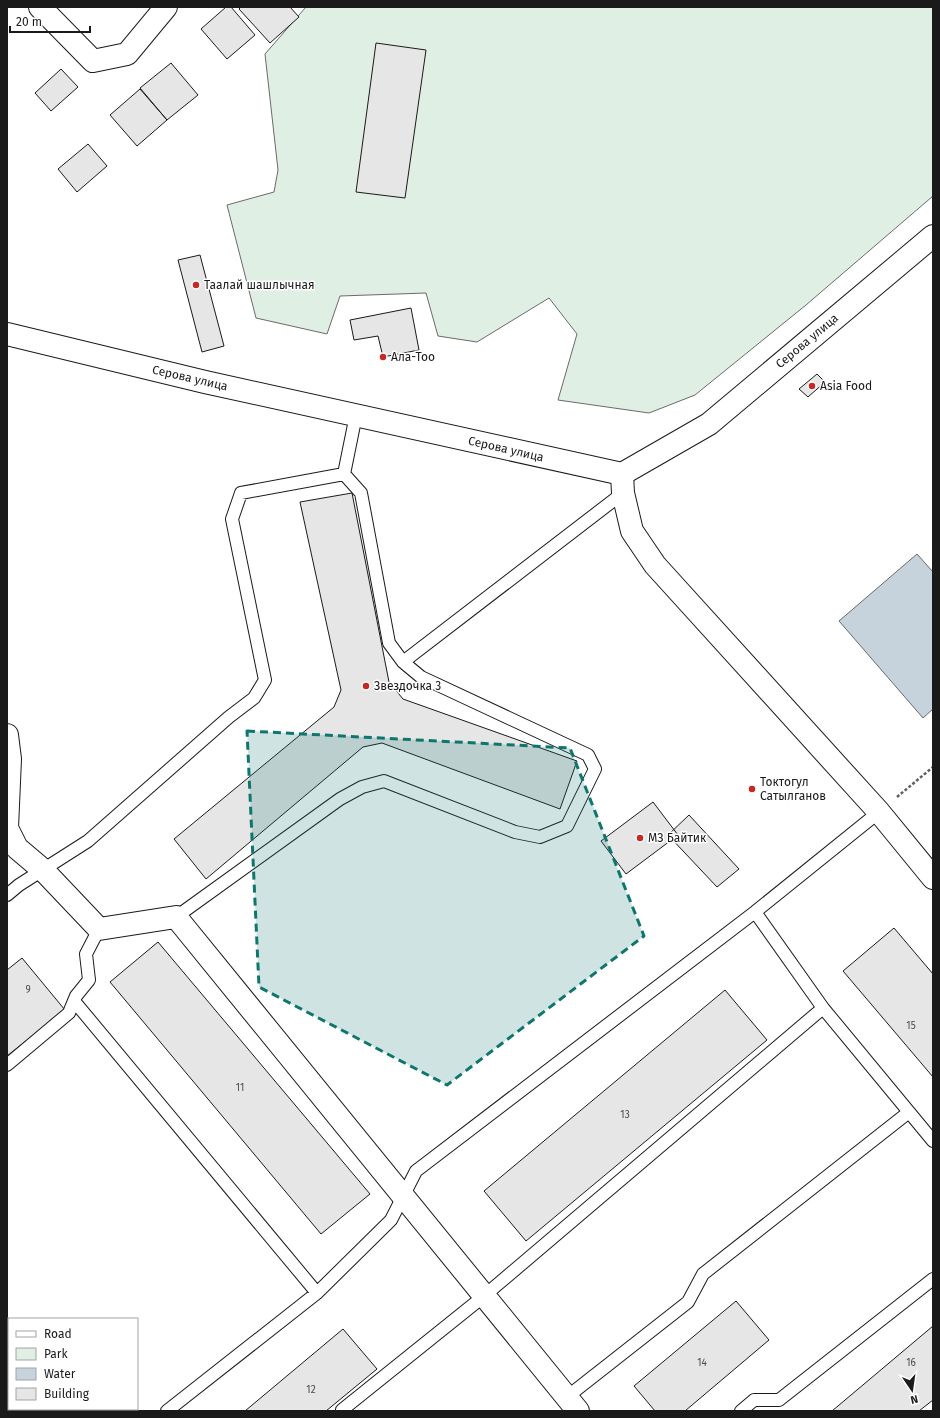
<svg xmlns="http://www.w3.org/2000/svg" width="940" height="1418" viewBox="0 0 940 1418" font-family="'Fira Sans',sans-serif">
  <rect width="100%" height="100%" fill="#fff"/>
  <path fill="#e0efe3" stroke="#6a6a6a" d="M 306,7 L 933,7 L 933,196 L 806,305 L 695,395 L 649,413 L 558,400 L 577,334 L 549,298 L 477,342 L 438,336 L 426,293 L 340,296 L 327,334 L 256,318 L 227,205 L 274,192 L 278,170 L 265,54 Z"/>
  <path fill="#c6d2dc" stroke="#6a6a6a" d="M 917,554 L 933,572 L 933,709 L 923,718 L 839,621 Z"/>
  <path fill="#e6e6e6" stroke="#1a1a1a" d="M 226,7 L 231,7 L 255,35 L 227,59 L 201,29 Z
    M 241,7 L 290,7 L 299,17 L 270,43 L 239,9 Z
    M 376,43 L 426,50 L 405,198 L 356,192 Z
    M 171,63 L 198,95 L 167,120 L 140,88 Z
    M 61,69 L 78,87 L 51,111 L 35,93 Z
    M 140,89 L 167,120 L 137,146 L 110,115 Z
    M 88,144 L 107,166 L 77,192 L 58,169 Z
    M 200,255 L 224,346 L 202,352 L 178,260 Z
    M 411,308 L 419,350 L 383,357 L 378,336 L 354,340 L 350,320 Z
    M 817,374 L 825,382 L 808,397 L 799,389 Z
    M 352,493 L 389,682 L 403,699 L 577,761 L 560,809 L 382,743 L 363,747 L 206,879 L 174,839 L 334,707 L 341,690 L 300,502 Z
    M 653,802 L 678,835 L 626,874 L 601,841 Z
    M 689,815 L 739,869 L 717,887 L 668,835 Z
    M 894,928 L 933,974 L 933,1077 L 843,971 Z
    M 158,942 L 370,1194 L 321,1234 L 110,982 Z
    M 22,958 L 65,1010 L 7,1056 L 7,970 Z
    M 725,990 L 767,1040 L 526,1241 L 484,1191 Z
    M 736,1301 L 769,1340 L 685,1411 L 655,1411 L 634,1386 Z
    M 933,1326 L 933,1400 L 919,1411 L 832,1411 Z
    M 343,1329 L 377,1369 L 326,1411 L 245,1411 Z
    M 9,1400 L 9,1409 L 89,1409 L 86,1411 L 7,1411 L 7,1402 Z"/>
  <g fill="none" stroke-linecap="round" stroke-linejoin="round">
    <g stroke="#1a1a1a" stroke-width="14">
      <path id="lane" d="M 403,662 L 623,493
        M 7,895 L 19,885 L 88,841 L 229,717 L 254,698 L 265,680 L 232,519 L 241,493 L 344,474
        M 176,917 L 340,799 L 362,787 L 384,781 L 515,832 L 540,837 L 567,826 L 595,769 L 588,755 L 421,677 L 403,662 L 389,643 L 361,493 L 344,474 L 356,415
        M 74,1001 L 317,1293
        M 823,1008 L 933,1141
        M 7,1065 L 69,1013 L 76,996 L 89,980 L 86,954 L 99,929
        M 7,1376 L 9,1374
        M 567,1397 L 688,1302 L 703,1274 L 909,1112
        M 342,1410 L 484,1296 L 823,1008 L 755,912
        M 167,1411 L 317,1293 L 391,1220 L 416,1171 L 755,912 L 879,812
        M 741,1411 L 754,1400 L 779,1400 L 933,1279"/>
    </g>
    <g stroke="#1a1a1a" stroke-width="24">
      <path id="street" d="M 40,7 L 93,61 L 127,54 L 166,7
        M 622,474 L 623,493 L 632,531 L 655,565 L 879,812 L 933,878
        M 7,735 L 10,759 L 7,828 L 17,848 L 43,870 L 99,929 L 176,917 L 578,1411"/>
    </g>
    <g stroke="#1a1a1a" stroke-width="24">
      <path id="secondary" d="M 7,334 L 205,382 L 622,474 L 709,424 L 933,236"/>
    </g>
    <path stroke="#5f5f5f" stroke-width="2.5" stroke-dasharray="3 2" stroke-linecap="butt" d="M 897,797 L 933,767"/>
    <use href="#lane" stroke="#fff" stroke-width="12"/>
    <use href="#street" stroke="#fff" stroke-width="22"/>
    <use href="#secondary" stroke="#fff" stroke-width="22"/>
  </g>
  <path fill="#0f766e" fill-opacity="0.2" stroke="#0f766e" stroke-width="3" stroke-dasharray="8 5" stroke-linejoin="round" d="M 247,731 L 570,748 L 644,936 L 447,1085 L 259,987 Z"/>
  <g fill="#c62828" stroke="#fff" stroke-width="1.5">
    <circle cx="196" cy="285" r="4"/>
    <circle cx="383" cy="357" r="4"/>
    <circle cx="812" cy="386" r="4"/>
    <circle cx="366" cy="686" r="4"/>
    <circle cx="752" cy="789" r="4"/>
    <circle cx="640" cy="838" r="4"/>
  </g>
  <g text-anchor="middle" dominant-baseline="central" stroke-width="3" stroke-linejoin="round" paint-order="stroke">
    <g font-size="10" fill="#4d4d4d">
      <text x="28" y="990">9</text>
      <text x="911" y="1026">15</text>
      <text x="240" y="1088">11</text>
      <text x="625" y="1115">13</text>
      <text x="702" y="1363">14</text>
      <text x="911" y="1363">16</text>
      <text x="311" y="1390">12</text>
    </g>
    <g font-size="12" fill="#1a1a1a" stroke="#fff" text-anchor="start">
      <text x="204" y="285">Таалай шашлычная</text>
      <text x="391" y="357">Ала-Тоо</text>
      <text x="820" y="386">Asia Food</text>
      <text x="374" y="686">Звездочка 3</text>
      <text x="760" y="782">Токтогул<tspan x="760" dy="14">Сатылганов</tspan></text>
      <text x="648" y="838">МЗ Байтик</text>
    </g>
    <g font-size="12" fill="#1a1a1a" stroke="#fff">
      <text transform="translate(807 341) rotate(-40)">Серова улица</text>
      <text transform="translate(190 378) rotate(13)">Серова улица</text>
      <text transform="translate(506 449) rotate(13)">Серова улица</text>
    </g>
  </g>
  <rect width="940" height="1418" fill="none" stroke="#1a1a1a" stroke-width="16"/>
  <rect x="8" y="1318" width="130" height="92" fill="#ffffff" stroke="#a3a3a3"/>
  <rect x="16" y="1331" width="20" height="6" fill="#ffffff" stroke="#a3a3a3"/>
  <text x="44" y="1338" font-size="12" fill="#1a1a1a">Road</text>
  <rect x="16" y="1348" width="20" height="12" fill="#e0efe3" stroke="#a3a3a3"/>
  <text x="44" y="1358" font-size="12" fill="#1a1a1a">Park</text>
  <rect x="16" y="1368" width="20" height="12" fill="#c6d2dc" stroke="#a3a3a3"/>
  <text x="44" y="1378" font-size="12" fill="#1a1a1a">Water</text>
  <rect x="16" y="1388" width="20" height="12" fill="#e6e6e6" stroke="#a3a3a3"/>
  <text x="44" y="1398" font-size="12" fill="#1a1a1a">Building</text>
  <g transform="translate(912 1390) rotate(167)" stroke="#ffffff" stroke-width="3" paint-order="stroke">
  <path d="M0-3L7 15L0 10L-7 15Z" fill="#1a1a1a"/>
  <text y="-6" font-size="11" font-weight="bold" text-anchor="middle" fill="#1a1a1a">N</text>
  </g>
  <path d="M10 26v6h80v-6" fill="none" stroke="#1a1a1a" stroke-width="2"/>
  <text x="16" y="26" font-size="12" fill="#1a1a1a" stroke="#ffffff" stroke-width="3" paint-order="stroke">20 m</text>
</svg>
